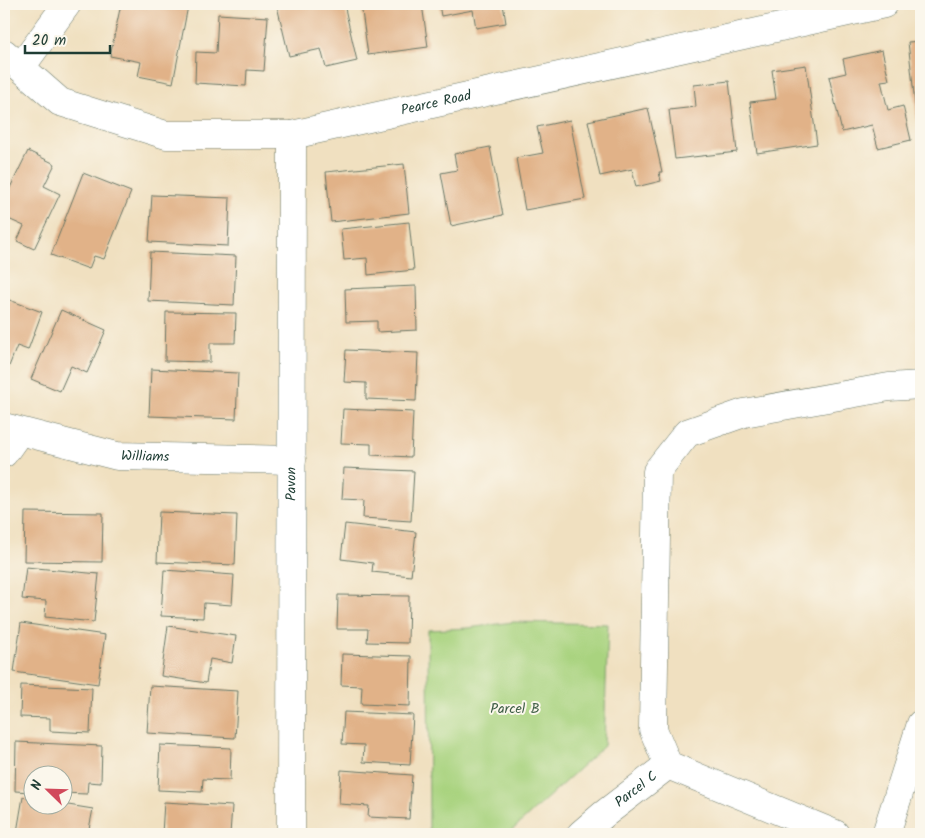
<svg xmlns="http://www.w3.org/2000/svg" width="925" height="838" viewBox="0 0 925 838" font-family="Kalam,sans-serif">
  <rect width="100%" height="100%" fill="#fbf7ec"/>
  <filter id="ink" filterUnits="userSpaceOnUse"><feTurbulence type="fractalNoise" baseFrequency=".02" numOctaves="2"/><feDisplacementMap in="SourceGraphic" scale="10" xChannelSelector="R" yChannelSelector="G"/><feConvolveMatrix kernelMatrix="1 2 1 2 8 2 1 2 1" color-interpolation-filters="sRGB"/></filter>
  <filter id="wash" filterUnits="userSpaceOnUse"><feTurbulence type="fractalNoise" baseFrequency=".0096" numOctaves="4" result="noise"/><feDisplacementMap in="SourceGraphic" scale="20" xChannelSelector="R" yChannelSelector="G"/><feGaussianBlur stdDeviation="1.12" result="paint"/><feColorMatrix in="noise" values="0 0 0 0 0 0 0 0 0 0 0 0 0 0 0 0 0 1.4 0 .05"/><feComposite in="paint" operator="in"/></filter>
  <g filter="url(#wash)">
    <rect width="100%" height="100%" fill="#f0e0c0"/>
    <path fill="#a9d37f" stroke="#64885a" d="M 513,622 L 608,624 L 604,746 L 508,834 L 429,834 L 428,630 L 468,628 Z"/>
    <g id="blocks">
      <path fill="#e1b288" d="M 121,4 L 151,8 L 152,4 L 178,4 L 188,6 L 173,83 L 138,76 L 141,62 L 110,56 Z
        M 289,4 L 344,4 L 357,61 L 326,68 L 321,49 L 289,56 L 277,6 Z
        M 361,4 L 422,4 L 428,47 L 368,55 Z
        M 439,4 L 503,4 L 506,23 L 476,28 L 473,10 L 441,16 Z
        M 218,14 L 268,17 L 264,71 L 247,70 L 246,86 L 195,83 L 196,52 L 216,53 Z
        M 921,41 L 921,120 L 917,121 L 908,42 Z
        M 882,50 L 889,80 L 881,81 L 888,110 L 903,106 L 911,140 L 878,148 L 872,125 L 842,132 L 829,77 L 846,73 L 843,59 Z
        M 806,65 L 817,144 L 757,153 L 750,102 L 776,99 L 772,70 Z
        M 729,81 L 737,152 L 675,159 L 669,110 L 696,107 L 694,85 Z
        M 648,108 L 662,172 L 659,172 L 661,181 L 636,187 L 632,169 L 600,176 L 588,121 Z
        M 570,120 L 585,199 L 525,210 L 516,158 L 543,153 L 537,127 Z
        M 490,147 L 503,215 L 451,226 L 441,173 L 457,170 L 454,154 Z
        M 28,151 L 55,164 L 44,186 L 60,194 L 34,249 L 17,241 L 24,226 L 4,217 L 4,200 Z
        M 404,164 L 409,213 L 331,222 L 326,172 Z
        M 83,173 L 131,192 L 104,259 L 94,256 L 89,269 L 51,255 Z
        M 152,195 L 230,198 L 228,246 L 149,242 Z
        M 409,222 L 414,270 L 368,275 L 367,258 L 344,260 L 341,229 Z
        M 150,252 L 236,256 L 234,305 L 148,301 Z
        M 416,286 L 417,330 L 377,332 L 377,321 L 346,322 L 345,289 Z
        M 4,298 L 42,312 L 28,350 L 17,346 L 6,374 L 4,374 Z
        M 61,310 L 106,330 L 87,373 L 71,366 L 60,391 L 31,379 Z
        M 166,312 L 236,313 L 235,343 L 210,343 L 210,362 L 165,361 Z
        M 346,350 L 418,353 L 416,401 L 366,399 L 366,383 L 344,382 Z
        M 151,369 L 238,373 L 236,419 L 149,416 Z
        M 343,409 L 413,412 L 411,457 L 371,455 L 371,444 L 341,443 Z
        M 344,468 L 414,471 L 411,521 L 363,518 L 364,500 L 342,499 Z
        M 25,512 L 103,513 L 102,562 L 24,561 Z
        M 159,512 L 237,515 L 235,565 L 157,562 Z
        M 345,524 L 416,532 L 411,576 L 372,572 L 373,563 L 341,559 Z
        M 26,567 L 99,574 L 94,622 L 45,617 L 46,601 L 22,599 Z
        M 164,570 L 234,575 L 232,605 L 204,603 L 203,618 L 161,616 Z
        M 338,595 L 409,596 L 408,643 L 367,642 L 368,629 L 337,629 Z
        M 21,623 L 105,635 L 98,684 L 14,672 Z
        M 168,626 L 236,636 L 232,663 L 210,659 L 206,683 L 161,676 Z
        M 342,654 L 411,656 L 410,706 L 361,704 L 362,686 L 341,685 Z
        M 21,685 L 92,688 L 90,733 L 50,731 L 50,718 L 20,717 Z
        M 150,686 L 238,691 L 235,738 L 147,733 Z
        M 344,712 L 413,715 L 410,765 L 363,762 L 364,745 L 342,744 Z
        M 16,742 L 102,746 L 101,783 L 88,782 L 87,794 L 62,793 L 62,776 L 32,776 L 32,792 L 15,791 Z
        M 160,745 L 231,748 L 230,780 L 203,779 L 202,792 L 158,790 Z
        M 341,770 L 412,775 L 409,819 L 368,817 L 369,806 L 339,804 Z
        M 23,797 L 32,799 L 32,806 L 62,806 L 62,804 L 93,809 L 88,834 L 31,834 L 17,832 Z
        M 164,802 L 232,806 L 230,834 L 162,834 Z
        M 336,830 L 416,832 L 415,834 L 336,834 Z"/>
    </g>
  </g>
  <g filter="url(#ink)">
    <use href="#blocks" fill-opacity="0" stroke="#687665" stroke-width="1"/>
    <g fill="none" stroke-linecap="round" stroke-linejoin="round">
      <g stroke="#687665" stroke-width="29">
        <g id="minor">
          <path id="s1" d="M 4,53 L 60,102 L 166,135 L 292,135 L 884,4"/>
          <path d="M 21,67 L 67,4"/>
          <path id="s2" d="M 4,427 L 117,456 L 292,460"/>
          <path d="M 4,453 L 19,432"/>
          <path id="s3" d="M 291,834 L 292,135"/>
          <path id="s4" d="M 581,834 L 603,815 L 668,765"/>
          <path d="M 835,834 L 668,765 L 653,729 L 657,471 L 687,433 L 744,413 L 889,387 L 921,385"/>
          <path d="M 886,834 L 921,724"/>
        </g>
      </g>
      <use href="#minor" stroke="#fff" stroke-width="28"/>
    </g>
  </g>
  <g text-anchor="middle" dominant-baseline="central" stroke-width="4" stroke-linejoin="round" paint-order="stroke">
    <g font-size="14" fill="#1f3d34" stroke="#fbf7ec">
      <text stroke="none"><textPath href="#s1" startOffset="459">Pearce Road</textPath></text>
      <text stroke="none"><textPath href="#s2" startOffset="145">Williams</textPath></text>
      <text stroke="none"><textPath href="#s3" startOffset="350">Pavon</textPath></text>
      <text stroke="none"><textPath href="#s4" startOffset="71">Parcel C</textPath></text>
    </g>
    <g font-size="14" fill="#3b5b43" stroke="#fbf7ec">
      <text x="515" y="709">Parcel B</text>
    </g>
  </g>
  <rect width="925" height="838" fill="none" stroke="#fbf7ec" stroke-width="20"/>
  <g transform="translate(48 790) rotate(293)"><circle r="24" fill="#fbf7ec" stroke="#a3ada2"/>
  <path d="M0-4L9 19L0 12L-9 19Z" fill="#d1495b"/>
  <text y="-8" font-size="14" font-weight="bold" text-anchor="middle" fill="#1f3d34">N</text>
  </g>
  <path d="M25 45v8h85v-8" fill="none" stroke="#1f3d34" stroke-width="2.5"/>
  <text x="32" y="45" font-size="15" fill="#1f3d34" stroke="#fbf7ec" stroke-width="4" paint-order="stroke">20 m</text>
</svg>
